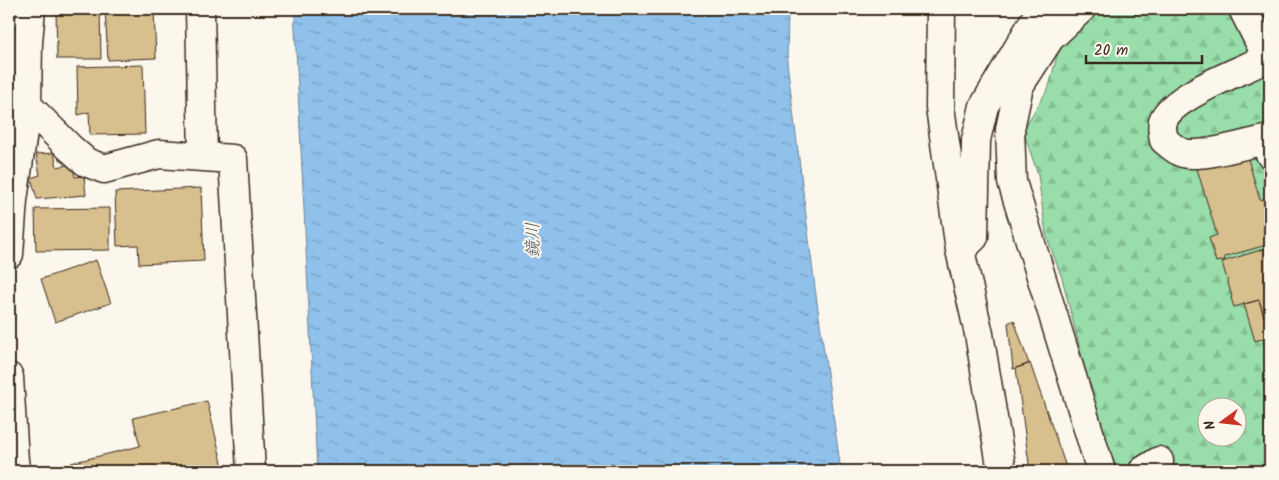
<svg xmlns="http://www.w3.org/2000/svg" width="1279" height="480" viewBox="0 0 1279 480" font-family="Kalam,'Klee One',sans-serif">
  <defs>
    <pattern id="forest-firs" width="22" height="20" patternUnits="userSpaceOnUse" patternTransform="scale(1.25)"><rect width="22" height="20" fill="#98ddaa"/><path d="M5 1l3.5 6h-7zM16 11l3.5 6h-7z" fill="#84be92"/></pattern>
    <pattern id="water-ripples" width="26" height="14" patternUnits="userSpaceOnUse" patternTransform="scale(1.25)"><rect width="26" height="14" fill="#8fc1eb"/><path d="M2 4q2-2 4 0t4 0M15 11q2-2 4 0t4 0" fill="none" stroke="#769dbe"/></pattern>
  </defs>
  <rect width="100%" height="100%" fill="#fbf7ec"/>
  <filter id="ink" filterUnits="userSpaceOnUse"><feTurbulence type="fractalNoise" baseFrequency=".02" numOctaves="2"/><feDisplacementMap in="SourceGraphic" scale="10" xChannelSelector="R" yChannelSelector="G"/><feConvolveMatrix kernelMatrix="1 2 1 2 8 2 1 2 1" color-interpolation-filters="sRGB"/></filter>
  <g filter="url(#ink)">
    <path fill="url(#forest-firs)" stroke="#6a8464" fill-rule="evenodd" d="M 1075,9 L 1270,9 L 1270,471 L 1118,471 L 1100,428 L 1062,278 L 1046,235 L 1038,175 L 1023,130 L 1049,87 L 1060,44 ZM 1206,408 L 1236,408 L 1236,438 L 1206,438 Z"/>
    <path fill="url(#water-ripples)" stroke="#6d8599" d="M 294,9 L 788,9 L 787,62 L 815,288 L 841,471 L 317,471 Z"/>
    <path fill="#d8bf8e" stroke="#3b2a1e" d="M 56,9 L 100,9 L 101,59 L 57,59 Z
      M 105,9 L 154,9 L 156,58 L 108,60 Z
      M 143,65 L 145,134 L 90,135 L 89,112 L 78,115 L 77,67 Z
      M 54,153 L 57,167 L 72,164 L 75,177 L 84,176 L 86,195 L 37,199 L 31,178 L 40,175 L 36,154 Z
      M 1248,159 L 1260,200 L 1270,197 L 1270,244 L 1224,257 L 1225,260 L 1216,262 L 1209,238 L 1217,235 L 1197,169 L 1229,161 L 1230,164 Z
      M 201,188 L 204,261 L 139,264 L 138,245 L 117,246 L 115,192 Z
      M 110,208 L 110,250 L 36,251 L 35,209 Z
      M 1270,247 L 1270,336 L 1259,300 L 1234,307 L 1231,298 L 1232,297 L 1222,262 Z
      M 96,260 L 111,303 L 55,322 L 41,279 Z
      M 1259,300 L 1270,336 L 1255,341 L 1244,304 Z
      M 1014,320 L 1029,364 L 1013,369 L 1008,323 Z
      M 1270,339 L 1270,356 L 1263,342 Z
      M 1030,363 L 1066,467 L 1051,471 L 1030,471 L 1016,368 Z
      M 207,401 L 224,471 L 73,471 L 71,463 L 140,446 L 133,418 Z"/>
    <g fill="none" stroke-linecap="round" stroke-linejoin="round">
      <g stroke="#3b2a1e" stroke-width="31">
        <path id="minor" d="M 200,9 L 203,157 L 233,159 L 251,471
          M 941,9 L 940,107 L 960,250 L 979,334 L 1002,471
          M 1081,9 L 1050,38 L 1019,86 L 1010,129 L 1012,182 L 1101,471
          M 1243,9 L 1266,55 L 1261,61 C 1238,72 1171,97 1163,121 C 1161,126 1163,134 1164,140 C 1170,145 1176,151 1183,153 C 1202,158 1245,144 1265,140 L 1270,154
          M 27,105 L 70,148 L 86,162 L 104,169 L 159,154 L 203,157
          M 964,247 L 974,237 L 976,140 L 984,106 L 1041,9
          M 9,254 L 13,200 L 27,105 L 28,42 L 31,9
          M 9,377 L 14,461 L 16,471
          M 1143,471 L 1159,461"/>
      </g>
      <use href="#minor" stroke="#fbf7ec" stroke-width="28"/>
    </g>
  </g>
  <g text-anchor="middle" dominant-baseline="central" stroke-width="4" stroke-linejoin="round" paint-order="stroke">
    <g font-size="18" font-style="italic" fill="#54575c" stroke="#fbf7ec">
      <text transform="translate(534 240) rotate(-91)">鏡川</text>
    </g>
  </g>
  <rect width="1279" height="480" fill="none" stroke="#fbf7ec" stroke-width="30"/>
  <rect x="15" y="15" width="1249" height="450" fill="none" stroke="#3b2a1e" stroke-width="2" filter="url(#ink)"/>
  <g transform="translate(1222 422) rotate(255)"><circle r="24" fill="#fbf7ec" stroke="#aea59a"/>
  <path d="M0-4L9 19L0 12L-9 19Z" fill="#c8321e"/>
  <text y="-8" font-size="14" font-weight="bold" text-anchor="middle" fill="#3b2a1e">N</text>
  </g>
  <path d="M1086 55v8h116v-8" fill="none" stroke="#3b2a1e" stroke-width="2.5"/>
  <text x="1094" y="55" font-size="15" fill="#3b2a1e" stroke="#fbf7ec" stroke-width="4" paint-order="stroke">20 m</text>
</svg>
